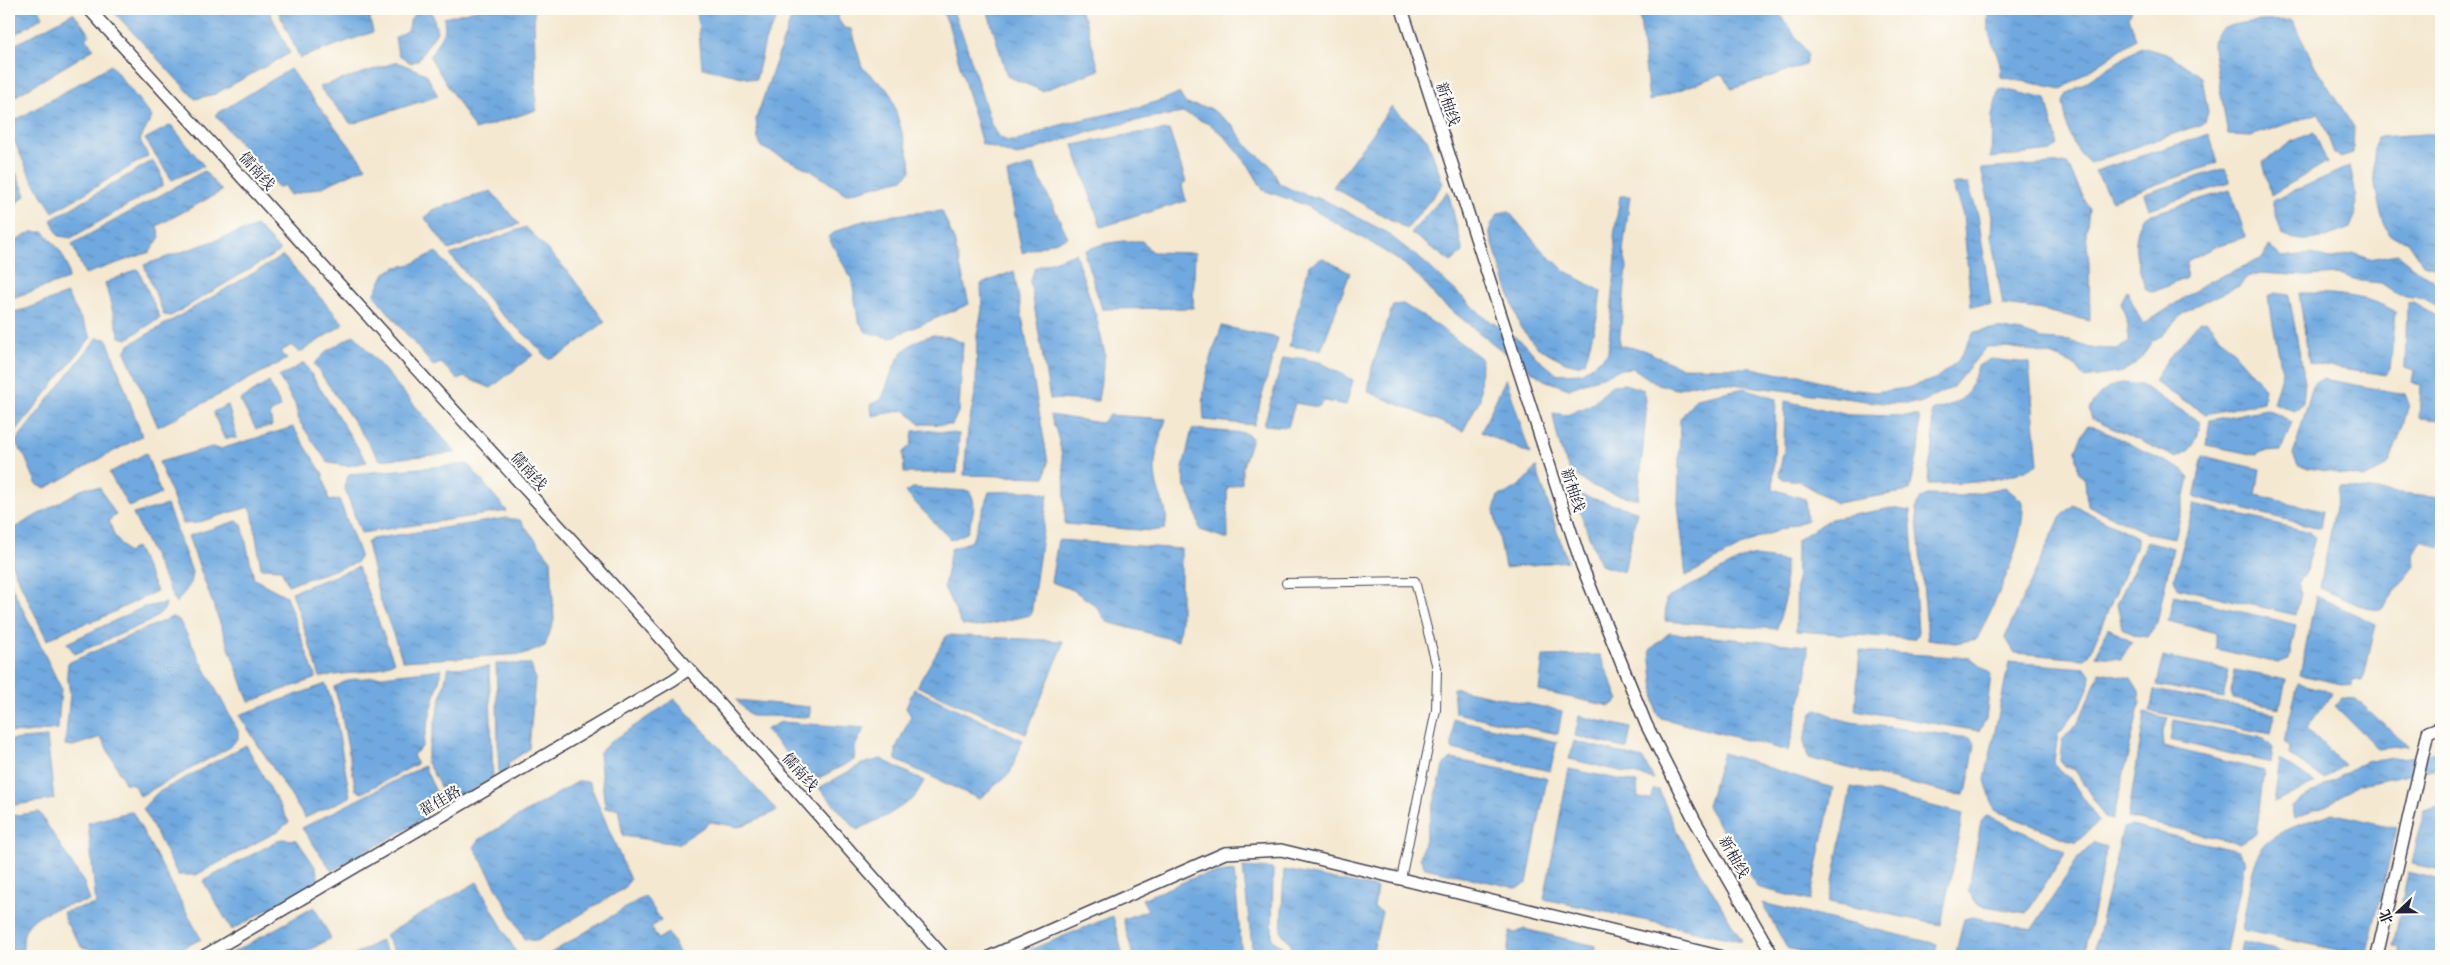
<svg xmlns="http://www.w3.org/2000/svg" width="2450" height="965" viewBox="0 0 2450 965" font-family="'IM FELL Great Primer','Noto Serif SC',serif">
  <defs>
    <pattern id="water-ripples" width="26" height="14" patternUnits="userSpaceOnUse" patternTransform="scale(1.25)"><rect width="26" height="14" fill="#70a9df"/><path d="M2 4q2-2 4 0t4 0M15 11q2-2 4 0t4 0" fill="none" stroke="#5c89b6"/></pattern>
  </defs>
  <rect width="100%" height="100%" fill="#fdfcf7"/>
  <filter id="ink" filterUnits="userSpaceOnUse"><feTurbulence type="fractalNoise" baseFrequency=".02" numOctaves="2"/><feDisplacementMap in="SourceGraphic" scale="10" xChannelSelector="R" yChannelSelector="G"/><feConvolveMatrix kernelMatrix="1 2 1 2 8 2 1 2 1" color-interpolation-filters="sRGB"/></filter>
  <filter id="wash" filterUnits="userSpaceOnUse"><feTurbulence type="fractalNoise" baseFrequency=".0096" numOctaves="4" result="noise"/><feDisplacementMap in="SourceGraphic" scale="20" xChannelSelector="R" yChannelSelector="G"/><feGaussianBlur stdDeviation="1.12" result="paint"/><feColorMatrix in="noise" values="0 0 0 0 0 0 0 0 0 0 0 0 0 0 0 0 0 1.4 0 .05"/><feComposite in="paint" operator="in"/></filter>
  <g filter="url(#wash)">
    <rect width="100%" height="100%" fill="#f4e8d0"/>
    <path fill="url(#water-ripples)" stroke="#49668d" d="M 9,9 L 39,9 L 43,17 L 9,38 Z
      M 115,9 L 268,9 L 290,53 L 215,94 L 195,99 L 114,12 Z
      M 277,9 L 368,9 L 373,32 L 300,58 Z
      M 479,9 L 534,9 L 536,110 L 475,130 L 430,57 L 445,29 L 444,18 Z
      M 697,9 L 778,9 L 778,16 L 765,41 L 756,80 L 702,68 Z
      M 792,9 L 843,9 L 839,11 L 838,19 L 844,28 L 851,29 L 862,67 L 890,92 L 910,159 L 911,171 L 903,179 L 846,194 L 810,170 L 761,147 L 758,139 L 756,119 L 790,21 Z
      M 941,9 L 952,9 L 965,41 L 991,124 C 995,132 999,140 1010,141 C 1025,142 1039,131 1053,127 C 1095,115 1139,111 1179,93 L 1186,104 L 1210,108 L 1232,125 L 1251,150 L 1270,165 L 1279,183 L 1290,189 L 1326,201 L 1384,231 L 1424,262 L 1484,317 L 1524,343 L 1537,358 L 1557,374 L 1581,373 L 1600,360 L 1608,352 L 1616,257 L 1614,236 L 1620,196 L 1630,196 L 1623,251 L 1627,267 L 1619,345 L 1644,350 L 1680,367 L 1753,368 L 1780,374 L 1800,375 L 1848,389 L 1875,392 L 1907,388 L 1935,379 L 1958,361 L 1974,332 L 1997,328 L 2022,332 L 2042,339 L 2070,341 L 2090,348 L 2117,349 L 2128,343 L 2128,325 L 2121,302 L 2127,291 L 2143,325 L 2208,282 L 2263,258 L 2268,246 L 2282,257 L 2310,254 L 2329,259 L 2353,253 L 2369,259 L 2397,254 L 2418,271 L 2441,285 L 2441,308 L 2425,299 L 2399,295 L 2381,283 L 2360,281 L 2339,274 L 2307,276 L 2260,273 L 2247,277 L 2239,286 L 2197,305 L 2181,315 L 2163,335 L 2152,341 L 2140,360 L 2123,372 L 2084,378 C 2081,375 2078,369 2074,366 C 2057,353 2007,345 1986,347 L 1952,388 L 1920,403 L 1883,403 L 1717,382 L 1695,384 L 1675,389 L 1655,383 L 1633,368 L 1621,369 L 1569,389 L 1544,380 L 1496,346 L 1437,299 L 1423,281 L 1404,264 L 1373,244 L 1305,205 L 1263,190 L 1249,166 L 1227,139 L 1211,125 L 1184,113 L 1153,117 L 1084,133 L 1017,156 L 982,144 L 948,23 Z
      M 987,9 L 1078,9 L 1085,19 L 1099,70 L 1042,91 L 1007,76 Z
      M 1639,9 L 1776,9 L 1808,54 L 1805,65 L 1732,89 L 1723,74 L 1649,101 Z
      M 1989,9 L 2132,9 L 2129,17 L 2136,39 L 2062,89 L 2001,77 C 2001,49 1982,37 1989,9 Z
      M 432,11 L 437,32 L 418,60 L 411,63 L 398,54 L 395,38 L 409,29 L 410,21 L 415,12 Z
      M 73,13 L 89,33 L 87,39 L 94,49 L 9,100 L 9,48 Z
      M 2292,20 L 2315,66 L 2354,127 L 2353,153 L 2340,157 L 2334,153 L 2319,113 L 2251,136 L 2228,135 L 2213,48 C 2213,44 2213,39 2215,36 C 2225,19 2274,21 2292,20 Z
      M 2141,47 L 2170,55 L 2202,77 L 2208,112 L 2205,123 L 2090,163 C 2068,145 2068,129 2063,102 L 2067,94 Z
      M 397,62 L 426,74 L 438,96 L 351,124 L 319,87 Z
      M 111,65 L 152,117 L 140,140 L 148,156 L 53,212 L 30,176 L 9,129 L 9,124 Z
      M 290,69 L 366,167 L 320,188 L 290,195 L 283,185 L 279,188 L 215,115 Z
      M 1999,88 L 2046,99 L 2058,145 L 2051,151 L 1991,158 L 1992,115 Z
      M 1391,107 L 1427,139 L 1443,184 L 1407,229 L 1333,187 Z
      M 171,125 L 204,166 L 172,180 L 145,139 Z
      M 1169,130 L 1186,182 L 1182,186 L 1186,201 L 1101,227 L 1073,145 L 1138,133 Z
      M 2314,132 L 2327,162 L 2271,195 L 2263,162 L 2291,142 Z
      M 2441,133 L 2441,269 L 2423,264 L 2407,240 L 2389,236 C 2377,207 2369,167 2377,137 Z
      M 2209,134 L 2218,163 L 2112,200 L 2095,171 Z
      M 152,161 L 160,171 L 163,185 L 71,238 L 59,236 L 51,220 Z
      M 2067,163 L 2089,209 L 2086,233 L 2089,262 L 2090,321 L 2037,309 L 2003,305 L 1991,236 L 1992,216 L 1981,169 Z
      M 1033,165 L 1068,237 L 1022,253 L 1007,173 Z
      M 2350,166 C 2355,189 2360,207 2350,228 C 2327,237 2305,246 2282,235 L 2272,201 Z
      M 2225,168 L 2230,183 L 2149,209 L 2144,194 Z
      M 14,169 L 26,195 L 9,209 L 9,172 Z
      M 204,171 L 222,191 L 157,226 L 160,237 L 150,252 L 85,274 L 72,244 Z
      M 1952,184 L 1968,184 L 1978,215 L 1991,305 L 1971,306 L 1963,215 Z
      M 2230,190 L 2246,237 L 2216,246 L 2187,261 L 2186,278 L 2153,292 L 2146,289 C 2136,260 2131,247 2142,217 Z
      M 491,191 L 519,224 L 449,250 L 425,218 L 432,210 Z
      M 1448,191 L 1463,252 L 1451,262 L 1411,233 Z
      M 942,211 L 954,240 L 969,304 L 890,338 L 866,332 L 858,320 L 852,280 L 828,237 C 855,216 908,213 942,211 Z
      M 1508,211 L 1539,247 L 1565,271 L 1601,291 L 1598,314 L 1585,362 L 1577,365 L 1565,362 L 1537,347 L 1520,327 L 1489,232 L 1491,225 L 1499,213 Z
      M 257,226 L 280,251 L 171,316 L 164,315 L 144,265 Z
      M 526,227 L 569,273 L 605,322 L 565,352 L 548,359 L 531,340 L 498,311 L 450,255 Z
      M 31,232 L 44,232 C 56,246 70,259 68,279 L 9,299 L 9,245 Z
      M 1123,241 L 1142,241 L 1152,252 L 1195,253 L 1193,308 L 1102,309 L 1085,256 L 1086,250 L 1103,244 Z
      M 436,252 L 484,308 L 533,355 L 491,388 L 464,377 L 458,380 L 441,363 L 433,366 L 374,295 L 385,273 L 397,267 L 412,264 Z
      M 1075,253 L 1096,316 L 1105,354 L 1098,401 L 1050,399 L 1030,281 L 1035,268 Z
      M 283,256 L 344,324 L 299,353 L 292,345 L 280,352 L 287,359 L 158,427 L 125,352 L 129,345 Z
      M 1323,258 L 1350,273 L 1321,350 L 1289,346 L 1309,265 Z
      M 138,269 L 160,318 L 127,339 L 120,337 L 105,283 Z
      M 1014,271 L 1048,462 L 1045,477 L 964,475 L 968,429 L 976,389 L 977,335 L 982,309 L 981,284 Z
      M 2275,293 L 2289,295 L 2305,382 L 2303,403 L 2295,411 L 2273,403 L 2282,372 L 2268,297 Z
      M 2299,293 C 2331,293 2368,295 2396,312 L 2390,369 L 2386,375 L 2309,363 Z
      M 67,294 L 91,337 L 9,440 L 9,313 L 26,309 Z
      M 2413,302 L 2441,318 L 2441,384 L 2439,420 L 2419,418 L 2421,386 L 2412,382 L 2414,371 L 2405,368 L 2407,303 Z
      M 1403,304 L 1435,324 L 1481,358 L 1480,399 L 1463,431 L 1368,392 L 1372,367 L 1393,305 Z
      M 2206,320 L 2265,388 L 2263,402 L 2206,414 L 2154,382 L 2161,368 L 2199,322 Z
      M 1222,326 L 1278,338 L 1254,425 L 1204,420 C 1200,387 1211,357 1222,326 Z
      M 354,335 L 456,453 L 380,460 L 314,364 L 327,351 Z
      M 933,335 L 949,337 L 963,343 L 959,410 L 952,425 L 920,424 L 905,410 L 872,416 L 871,404 L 881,400 C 895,369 894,345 933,335 Z
      M 97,338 L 107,339 L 142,436 L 46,488 L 37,485 L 25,457 L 15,442 Z
      M 1299,358 L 1320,362 L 1353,380 L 1346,405 L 1325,401 L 1318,407 L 1295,403 L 1288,427 L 1264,425 L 1283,359 Z
      M 1990,359 L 2029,363 L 2038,464 C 2006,482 1964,484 1928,484 L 1929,468 L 1933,446 L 1932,411 C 1967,399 1966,401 1978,366 Z
      M 304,363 L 367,462 L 347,466 L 328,463 L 299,421 L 295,404 L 279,377 Z
      M 1506,378 L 1530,454 L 1481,432 Z
      M 2323,379 L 2405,394 L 2409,404 L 2403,425 L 2390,462 L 2380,470 L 2364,478 L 2298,466 L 2293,455 L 2314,382 Z
      M 269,382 L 281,407 L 270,413 L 272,426 L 256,429 L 240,400 Z
      M 2122,383 L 2141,385 L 2200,422 C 2199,438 2192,454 2175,457 L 2092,419 L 2089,410 C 2095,397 2107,386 2122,383 Z
      M 1624,384 L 1644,390 L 1646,414 L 1638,499 C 1615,494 1589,489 1571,471 C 1563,463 1554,425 1553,413 L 1567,415 L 1589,406 L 1612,385 Z
      M 1745,388 L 1776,399 L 1773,489 L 1805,499 L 1807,520 L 1757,538 L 1686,576 L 1678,504 L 1680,419 L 1696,398 Z
      M 1785,401 L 1850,415 L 1919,416 L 1920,443 L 1910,491 L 1836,503 L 1799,481 L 1783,479 L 1779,473 L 1784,450 Z
      M 228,405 L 237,438 L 224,438 L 213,412 Z
      M 2267,409 L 2292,422 L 2281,450 L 2264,451 L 2256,455 L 2206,445 L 2210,420 Z
      M 1050,415 L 1101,423 L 1110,415 L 1166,419 C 1160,438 1152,460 1156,480 C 1159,500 1170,509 1165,529 L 1151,531 L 1065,524 C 1065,486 1066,451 1050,415 Z
      M 2087,426 L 2098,428 L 2184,471 L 2189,479 L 2175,538 L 2147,533 L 2087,505 L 2085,480 L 2078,471 L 2076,449 Z
      M 293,427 L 323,474 L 329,501 L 339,499 L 360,555 L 356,563 L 288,585 L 281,569 L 261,568 L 252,511 L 249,507 L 196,523 L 183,524 L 159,462 L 212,447 L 220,449 Z
      M 1192,429 L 1245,433 L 1252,438 L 1242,469 L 1242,483 L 1227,488 L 1228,539 L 1200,530 L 1194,505 L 1185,487 L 1183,468 Z
      M 924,430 L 959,434 L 957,473 L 904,473 L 903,452 L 911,445 L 913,431 Z
      M 146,453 L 161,494 L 129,507 L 109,473 Z
      M 2203,456 L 2260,469 L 2256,495 L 2323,511 L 2320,528 L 2194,497 Z
      M 468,464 L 507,511 L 361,533 L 344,486 L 349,474 Z
      M 1536,467 L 1567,561 L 1505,568 L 1494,510 L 1498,496 C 1515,491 1526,482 1536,467 Z
      M 86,487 L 100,488 L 116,515 L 109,520 L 114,535 L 127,553 L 136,547 L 157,591 L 99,619 L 69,629 L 47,640 L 9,559 L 9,531 Z
      M 2005,487 L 2023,502 C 2025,544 1995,602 1977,639 L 1956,643 L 1928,639 L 1916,508 L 1920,498 L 1928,495 L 1962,496 Z
      M 2339,487 L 2441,497 L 2441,545 L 2440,548 L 2422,540 L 2413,554 L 2415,566 L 2381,610 L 2365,608 L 2320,588 Z
      M 913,488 L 969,491 C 979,504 971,519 967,533 L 951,540 L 905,492 Z
      M 1034,491 L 1048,494 L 1031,615 L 978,627 L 962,625 L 944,587 L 951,549 L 972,541 L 989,492 Z
      M 1573,493 L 1637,511 L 1624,572 L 1600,565 Z
      M 2194,504 L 2310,532 L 2315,538 L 2305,575 L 2297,583 L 2301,593 L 2296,615 L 2178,588 L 2174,579 Z
      M 167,505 L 192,572 L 190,585 L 176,603 L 133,514 Z
      M 2073,505 L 2137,537 L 2137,543 L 2089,655 L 2084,659 L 2015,653 L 2005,637 L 2060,518 Z
      M 1891,508 L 1910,511 L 1918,633 L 1914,639 L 1796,631 L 1797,540 L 1831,519 Z
      M 507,518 L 520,520 L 551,560 L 554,620 L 545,646 L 526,654 L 403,661 L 379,596 L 367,543 L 372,539 Z
      M 237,521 L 242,524 L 254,579 L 286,596 L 316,678 L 249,702 L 188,536 Z
      M 1058,540 L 1181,549 L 1181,620 L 1178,641 L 1107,622 L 1095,605 L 1073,590 L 1051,582 Z
      M 2147,541 L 2173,548 L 2157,623 L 2147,637 L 2133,635 L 2122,628 L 2117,604 Z
      M 1747,556 L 1785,561 L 1785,599 L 1777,629 L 1665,621 L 1666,599 Z
      M 358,567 L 394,662 L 374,670 L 320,677 L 292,592 Z
      M 9,581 L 61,688 L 58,729 L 26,733 L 9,732 Z
      M 2174,595 L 2296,625 L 2289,659 L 2278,663 L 2216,649 L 2216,633 L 2168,621 Z
      M 2316,596 L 2376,624 L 2363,681 L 2353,680 L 2351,686 L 2300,675 Z
      M 166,603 L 164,610 L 150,621 L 75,654 L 67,643 L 144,607 Z
      M 172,617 L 179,620 L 238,731 L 238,739 L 227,749 L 140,796 L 133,784 L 125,783 L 101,737 L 73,746 L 65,745 L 70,694 L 67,673 L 68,663 Z
      M 2108,628 L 2132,642 L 2121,659 L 2096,656 Z
      M 1669,633 L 1808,646 L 1807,673 L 1788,751 L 1661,718 L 1656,712 L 1650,650 Z
      M 947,635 L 1063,641 L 1062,648 L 1026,734 L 917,686 Z
      M 1860,651 L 1971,658 L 1991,674 L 1986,719 L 1979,731 L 1855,710 Z
      M 1600,655 L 1619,700 L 1610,706 L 1539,691 L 1543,656 Z
      M 2163,657 L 2229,670 L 2223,698 L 2157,685 Z
      M 2009,662 L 2085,668 L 2091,674 L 2090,684 L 2080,706 L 2058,734 L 2054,762 L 2058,769 L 2069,777 L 2099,821 L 2076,843 L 1994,810 L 1985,780 Z
      M 496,664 L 531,664 L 535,679 L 529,749 L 508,763 L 509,769 L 499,775 Z
      M 489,667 L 493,778 L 450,804 L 426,761 L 448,668 Z
      M 442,669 L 422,747 L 413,755 L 417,764 L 362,793 L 356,790 L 340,707 L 334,687 L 348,680 Z
      M 2235,670 L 2286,680 L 2280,708 L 2233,699 L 2231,692 Z
      M 2100,672 L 2131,678 L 2139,691 L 2140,703 L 2113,820 L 2105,818 L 2075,770 L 2066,767 L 2060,760 L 2062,740 L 2078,723 Z
      M 2298,683 L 2333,692 L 2307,728 L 2344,765 L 2325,779 L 2289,755 L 2290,748 L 2284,742 Z
      M 326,684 L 335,713 L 350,797 L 305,818 L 239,715 Z
      M 1453,688 L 1562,711 L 1558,734 L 1455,713 Z
      M 914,689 L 1023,740 L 1010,773 L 979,799 L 896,760 L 896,748 L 911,716 L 906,708 Z
      M 2154,690 L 2275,713 L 2271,734 L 2150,711 Z
      M 2342,698 L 2356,699 L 2408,746 L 2378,749 L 2335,706 Z
      M 675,699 L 777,811 L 739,827 L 711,822 L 678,844 L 623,836 L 618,808 L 605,808 L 599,753 L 609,743 Z
      M 736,700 L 810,707 L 810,717 L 751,716 Z
      M 1818,709 L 1836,718 L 1851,722 L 1970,738 L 1975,744 L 1967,789 L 1963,795 L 1952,794 L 1808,758 L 1804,741 L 1812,713 Z
      M 2145,713 L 2168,718 L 2162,732 L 2163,746 L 2264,771 L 2256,834 L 2239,843 L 2128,818 Z
      M 1579,716 L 1631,728 L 1627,749 L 1575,736 Z
      M 1453,719 L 1557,742 L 1550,771 L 1452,749 Z
      M 2174,720 L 2263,738 L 2273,748 L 2271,763 L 2170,740 Z
      M 781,722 L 865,728 L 856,744 L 854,760 L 813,781 L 765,730 Z
      M 47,737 L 54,799 L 9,806 L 9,740 Z
      M 1574,741 L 1643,759 L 1654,779 L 1569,759 Z
      M 246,745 L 289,822 L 278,831 L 196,875 L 178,875 L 143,808 L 157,793 Z
      M 2441,748 L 2441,767 L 2357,785 L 2324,807 L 2294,818 L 2291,806 L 2368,760 L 2410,757 L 2432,753 Z
      M 1723,753 L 1833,788 L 1810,901 L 1757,887 L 1707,806 Z
      M 881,759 L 924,781 L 914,798 L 888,815 L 857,830 L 819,788 L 862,764 Z
      M 1452,759 L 1547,778 L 1527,883 L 1517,888 L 1425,868 L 1420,858 L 1444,764 Z
      M 2280,759 L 2315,783 L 2274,803 Z
      M 424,766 L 440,801 L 427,809 L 426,818 L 332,871 L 302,828 Z
      M 1569,769 L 1637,783 L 1638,798 L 1651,799 L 1653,790 L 1659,790 L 1675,828 L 1742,941 L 1544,899 Z
      M 579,781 L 589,782 L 630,880 L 623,889 L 537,941 L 525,939 L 474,847 L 480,839 Z
      M 1851,787 L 1874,791 L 1963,814 L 1941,925 L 1829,902 Z
      M 2438,806 L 2441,807 L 2441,870 L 2412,864 L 2424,810 Z
      M 132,811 L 201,939 L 168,956 L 100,956 L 98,951 L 82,947 L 66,923 L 63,912 L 96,904 L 88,823 Z
      M 39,812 L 84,883 L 90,901 C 69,905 37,909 26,929 C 23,934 23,943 23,949 L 9,950 L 9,816 Z
      M 2332,813 L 2397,828 L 2366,956 L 2242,930 C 2246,909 2251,864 2262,847 C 2271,832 2316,819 2332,813 Z
      M 1987,815 L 2066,852 L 2026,913 L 1978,905 L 1968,891 L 1981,822 Z
      M 2130,826 L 2238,851 L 2245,860 L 2225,956 L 2093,956 L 2123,828 Z
      M 281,839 L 297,840 L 316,868 L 319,880 L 232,930 L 203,881 Z
      M 2095,842 L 2107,847 L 2084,956 L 1955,956 L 1964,919 L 1972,917 L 2032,929 L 2079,857 Z
      M 1243,867 L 1273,869 L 1272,940 L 1283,947 L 1284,956 L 1253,956 Z
      M 1284,870 L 1377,888 L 1374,908 L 1382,912 L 1372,956 L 1291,956 L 1290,943 L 1281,932 Z
      M 1234,871 L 1242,956 L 1133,956 L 1123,919 L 1148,910 L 1142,899 L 1198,876 Z
      M 2408,872 L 2441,880 L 2441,956 L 2400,956 L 2400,947 L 2393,946 Z
      M 477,882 L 518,956 L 397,956 L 385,935 Z
      M 645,896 L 661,920 L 651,927 L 658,939 L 668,933 L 681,956 L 546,956 Z
      M 1762,903 L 1937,944 L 1934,956 L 1819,956 L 1787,948 Z
      M 314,907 L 331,938 L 299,956 L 227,956 Z
      M 1113,916 L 1123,956 L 1015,956 Z
      M 1524,929 L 1596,946 L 1595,956 L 1507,956 L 1510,932 L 1516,933 Z
      M 381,940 L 389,956 L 353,956 Z
      M 2242,942 L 2301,956 L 2239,956 Z"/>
  </g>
  <g filter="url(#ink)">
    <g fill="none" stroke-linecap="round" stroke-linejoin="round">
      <g stroke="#424051" stroke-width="10">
        <path id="street" d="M 1286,583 L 1415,581 L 1437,668 L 1436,710 L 1401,879"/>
      </g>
      <g stroke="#424051" stroke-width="14">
        <path id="secondary" d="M 89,9 L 689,669 L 943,956
          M 1402,9 L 1582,566 L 1646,724 L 1694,819 L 1773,956
          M 204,956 L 673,680 L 689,669
          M 991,956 L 1225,853 L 1281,850 L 1719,956
          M 2377,956 L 2428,732 L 2441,727"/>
      </g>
      <use href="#street" stroke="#fff" stroke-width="8"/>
      <use href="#secondary" stroke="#fff" stroke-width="11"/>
    </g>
  </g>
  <g text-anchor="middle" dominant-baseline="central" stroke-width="4.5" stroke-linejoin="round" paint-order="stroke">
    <g font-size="15" fill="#22223b" stroke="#fdfcf7">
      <text transform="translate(1448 104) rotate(72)">新柚线</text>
      <text transform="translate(257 171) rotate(48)">儒南线</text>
      <text transform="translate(529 471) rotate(48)">儒南线</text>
      <text transform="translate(1573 490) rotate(72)">新柚线</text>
      <text transform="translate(800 772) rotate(49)">儒南线</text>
      <text transform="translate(440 801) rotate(-30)">翟佳路</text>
      <text transform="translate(1734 857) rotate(61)">新柚线</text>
    </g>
  </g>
  <rect width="2450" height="965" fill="none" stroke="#fdfcf7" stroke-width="30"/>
  <g transform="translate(2398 912) rotate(248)" stroke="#fdfcf7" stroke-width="4" paint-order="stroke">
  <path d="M0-4L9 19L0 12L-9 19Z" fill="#22223b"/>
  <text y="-8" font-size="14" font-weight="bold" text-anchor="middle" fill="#22223b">北</text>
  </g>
</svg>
